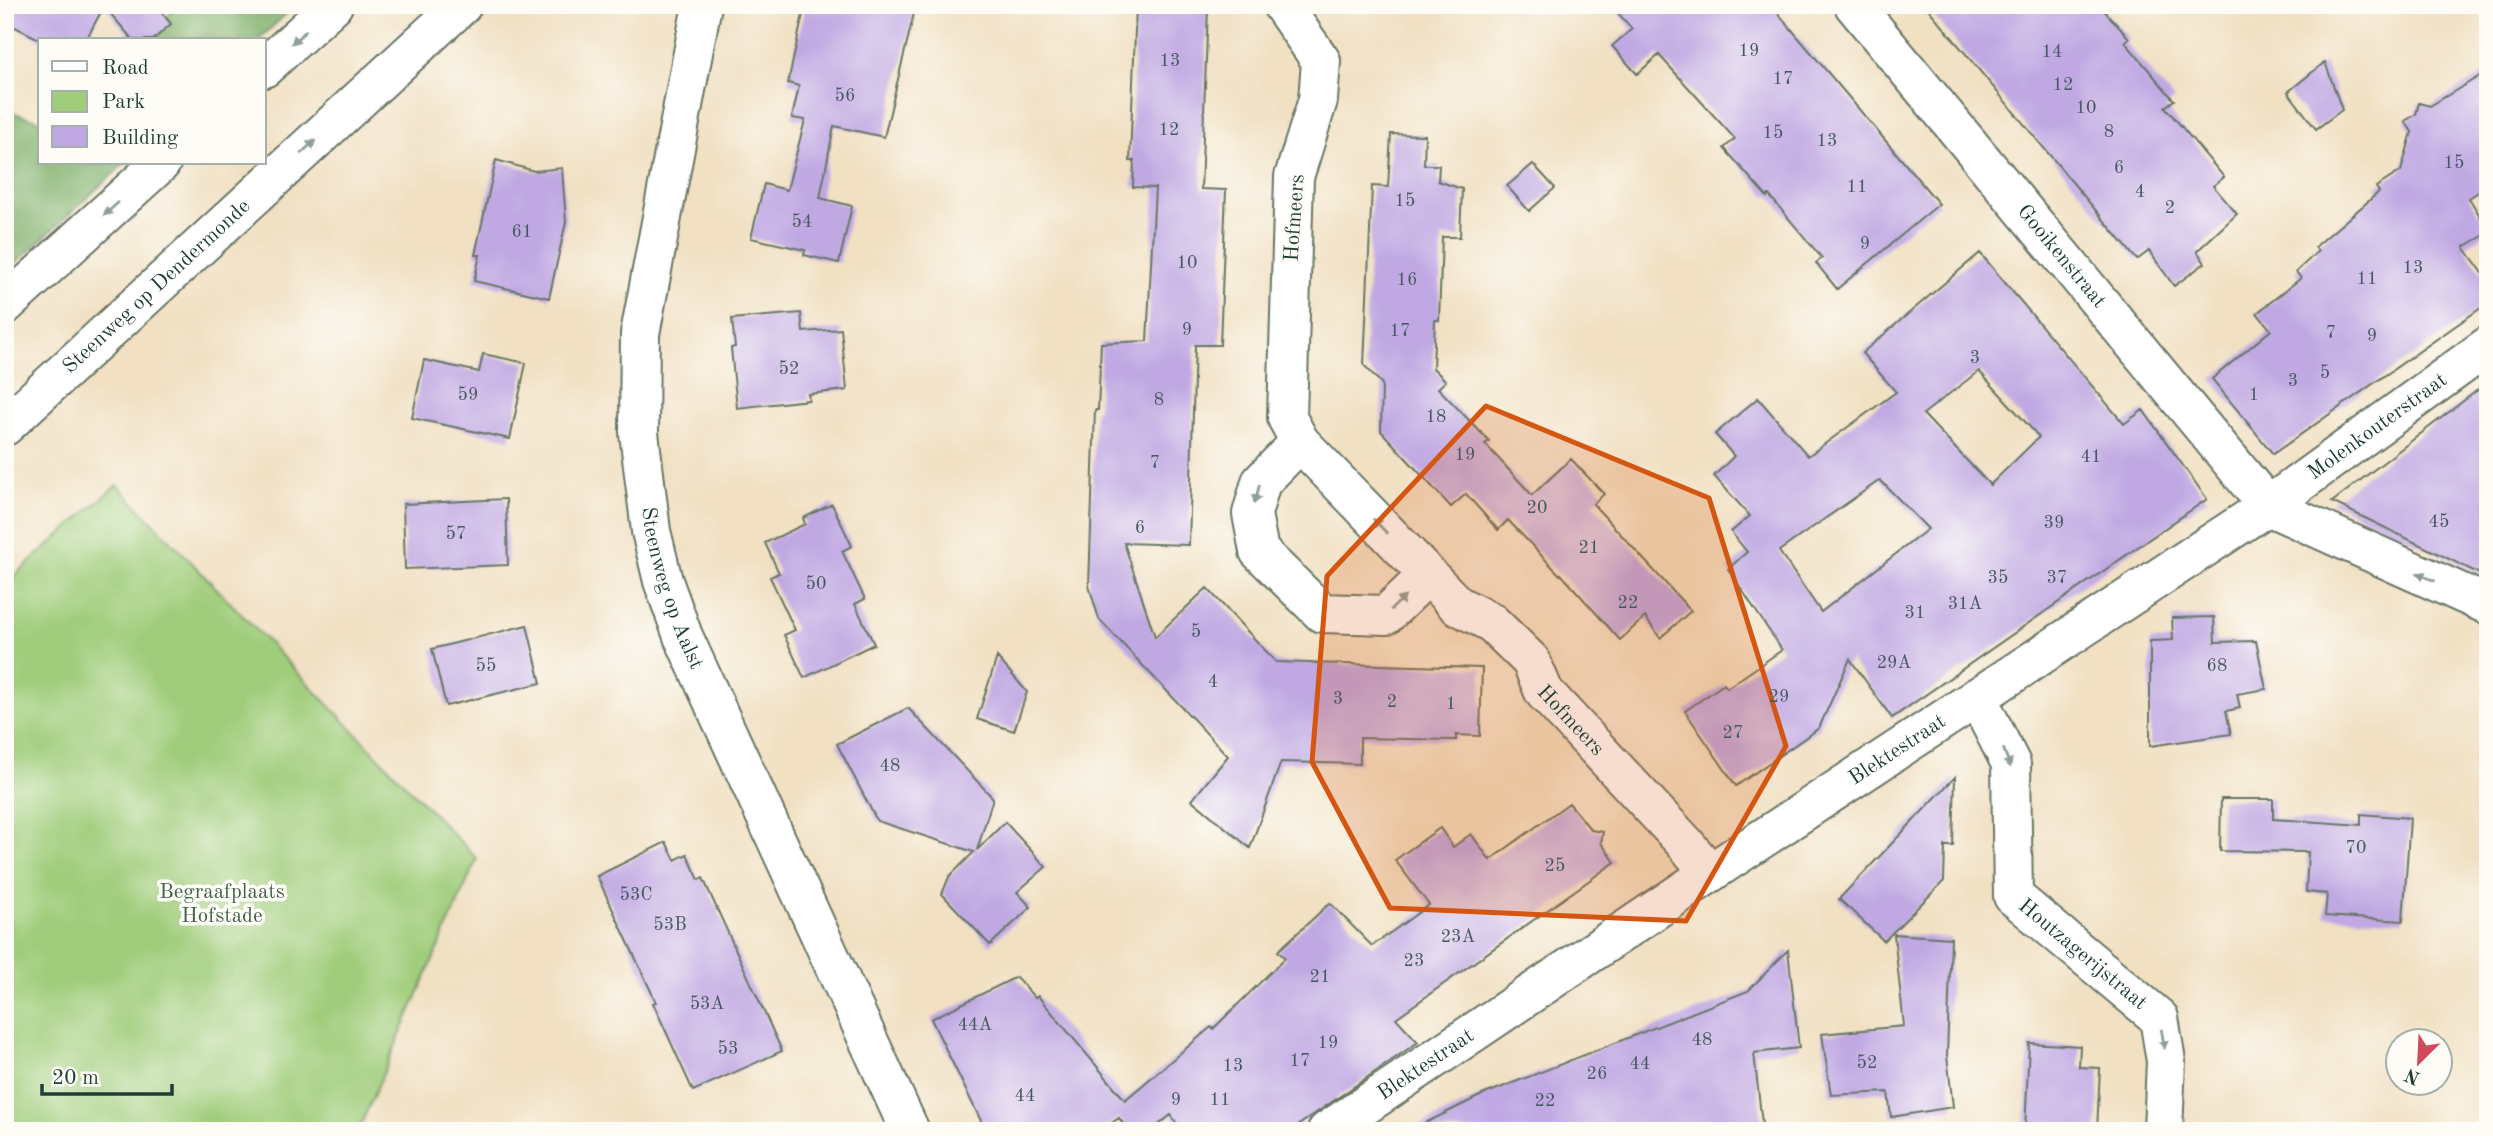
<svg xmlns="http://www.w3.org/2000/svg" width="2493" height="1136" viewBox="0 0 2493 1136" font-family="'Old Standard TT',serif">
  <rect width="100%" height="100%" fill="#fdfcf7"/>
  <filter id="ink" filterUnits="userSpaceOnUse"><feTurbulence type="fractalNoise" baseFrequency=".0143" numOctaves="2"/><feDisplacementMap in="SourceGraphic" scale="14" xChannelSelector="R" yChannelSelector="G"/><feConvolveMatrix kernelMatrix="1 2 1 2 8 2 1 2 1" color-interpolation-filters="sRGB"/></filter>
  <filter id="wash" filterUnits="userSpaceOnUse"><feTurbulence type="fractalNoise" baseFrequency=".00686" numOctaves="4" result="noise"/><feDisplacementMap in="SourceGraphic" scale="28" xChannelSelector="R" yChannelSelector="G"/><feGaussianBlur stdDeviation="1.57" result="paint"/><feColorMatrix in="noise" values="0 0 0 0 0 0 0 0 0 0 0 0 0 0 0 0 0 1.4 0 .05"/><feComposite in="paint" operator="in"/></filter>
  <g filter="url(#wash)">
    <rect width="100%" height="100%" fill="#f1e0c2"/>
    <path fill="#a0cd7b" stroke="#608558" stroke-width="2" d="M 117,485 L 477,859 L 358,1131 L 5,1131 L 5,584 Z"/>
    <path fill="#80b06b" stroke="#507650" stroke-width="2" d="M 179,5 L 296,5 L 258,40 L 153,40 L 172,24 L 166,17 Z
      M 5,110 L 40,121 L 40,163 L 125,163 L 5,273 Z"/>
    <g id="blocks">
      <path fill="#c0a8e3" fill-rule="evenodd" d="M 5,5 L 156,5 L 171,24 L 153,40 L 133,40 L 104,6 L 86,40 L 41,40 L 5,22 Z
        M 805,5 L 916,5 L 884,137 L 834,126 L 820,198 L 852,206 L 839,263 L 804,255 L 805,250 L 751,238 L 764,184 L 787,190 L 805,120 L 792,118 L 799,86 L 788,83 Z
        M 1136,5 L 1202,5 L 1202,7 L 1208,8 L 1201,189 L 1226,190 L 1220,345 L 1195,345 L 1189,545 L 1124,543 L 1155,637 L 1207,588 L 1276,662 L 1482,668 L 1480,736 L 1456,735 L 1456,740 L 1360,738 L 1360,764 L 1281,762 L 1250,848 L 1192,800 L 1228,756 L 1099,619 L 1089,586 L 1095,410 L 1098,410 L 1101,343 L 1147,341 L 1155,188 L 1133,187 L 1134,161 L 1130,161 Z
        M 1611,5 L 1771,5 L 1939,204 L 1837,289 L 1816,263 L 1822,258 L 1769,195 L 1767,197 L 1724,148 L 1735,139 L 1659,55 L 1637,74 L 1612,46 L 1632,29 Z
        M 1925,5 L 2099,5 L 2129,38 L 2125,42 L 2174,100 L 2165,107 L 2224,177 L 2213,186 L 2237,214 L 2197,251 L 2205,263 L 2174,286 L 2149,251 L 2137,260 Z
        M 2325,62 L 2342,110 L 2316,129 L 2288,92 Z
        M 2488,71 L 2488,186 L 2469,198 L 2488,229 L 2488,233 L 2464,247 L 2488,280 L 2488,303 L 2273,454 L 2212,379 L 2271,330 L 2257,313 L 2301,278 L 2296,272 L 2318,251 L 2315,247 L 2379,192 L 2376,187 L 2401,171 L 2412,132 L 2405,121 L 2416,114 L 2419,103 L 2430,106 Z
        M 1391,134 L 1425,135 L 1424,165 L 1439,165 L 1438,181 L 1462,189 L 1460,237 L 1442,237 L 1439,320 L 1435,320 L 1433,368 L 1446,381 L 1438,388 L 1489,441 L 1485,444 L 1532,495 L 1571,459 L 1604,494 L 1593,504 L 1691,611 L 1660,638 L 1645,617 L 1620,640 L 1561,574 L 1560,575 L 1508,520 L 1498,530 L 1466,494 L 1451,507 L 1381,431 L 1382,384 L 1364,365 L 1372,186 L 1388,187 Z
        M 496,160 L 534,171 L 562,168 L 566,222 L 549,298 L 474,281 L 480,255 L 475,255 Z
        M 1533,164 L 1555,188 L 1529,211 L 1507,186 Z
        M 1980,253 L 2124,424 L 2143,410 L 2207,499 L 1892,718 L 1850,659 L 1819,728 L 1736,786 L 1685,711 L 1724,684 L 1727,688 L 1782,650 L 1728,569 L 1747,552 L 1731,532 L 1750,516 L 1714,476 L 1734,456 L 1715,434 L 1758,398 L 1808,456 L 1896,392 L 1862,353 ZM 1979,371 L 2039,437 L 1990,485 L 1923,414 ZM 1880,480 L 1928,529 L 1821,612 L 1779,551 Z
        M 801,313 L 803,332 L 841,329 L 847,390 L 808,394 L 809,400 L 737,408 L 731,348 L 735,347 L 732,319 Z
        M 483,354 L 526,363 L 510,439 L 412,418 L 424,360 L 479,372 Z
        M 2488,382 L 2488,578 L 2332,502 Z
        M 506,499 L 508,565 L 405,569 L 403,504 Z
        M 832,504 L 852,546 L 842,551 L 865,599 L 855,604 L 874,644 L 804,678 L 784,635 L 795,630 L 770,577 L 779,573 L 765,543 L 805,524 L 803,518 Z
        M 2214,617 L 2215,642 L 2256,641 L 2266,689 L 2237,694 L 2240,708 L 2226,711 L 2231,734 L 2150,746 L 2150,641 L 2173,640 L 2172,618 Z
        M 527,625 L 541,683 L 446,706 L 432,649 Z
        M 997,657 L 1027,692 L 1014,731 L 977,719 Z
        M 908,708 L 993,798 L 977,850 L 1005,822 L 1046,867 L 1017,892 L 1031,907 L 990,945 L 942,894 L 949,877 L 974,852 L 877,821 L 837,744 Z
        M 1955,777 L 1953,846 L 1945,846 L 1944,881 L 1884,941 L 1839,899 Z
        M 2221,799 L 2273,799 L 2273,819 L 2361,825 L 2361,814 L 2410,818 L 2403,921 L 2325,916 L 2327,894 L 2306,892 L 2308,852 L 2220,851 Z
        M 1569,803 L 1591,830 L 1603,832 L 1601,843 L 1615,862 L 1396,1018 L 1418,1042 L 1290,1131 L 1182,1131 L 1171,1115 L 1151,1131 L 1128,1131 L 1119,1118 L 1100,1131 L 986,1131 L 931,1019 L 1016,977 L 1035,998 L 1038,996 L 1125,1100 L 1211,1027 L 1213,1029 L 1285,958 L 1278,951 L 1330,903 L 1372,946 L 1429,905 L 1395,860 L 1440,828 L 1453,847 L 1471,834 L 1490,860 Z
        M 666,842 L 675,860 L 687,854 L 699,880 L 703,878 L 782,1051 L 693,1091 L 653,1003 L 656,1002 L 597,876 Z
        M 1894,934 L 1951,938 L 1947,1056 L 1953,1107 L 1891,1117 L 1888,1092 L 1831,1095 L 1822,1034 L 1904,1026 Z
        M 1788,950 L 1799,1048 L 1754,1053 L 1762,1124 L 1731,1131 L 1409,1131 L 1482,1095 L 1748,991 Z
        M 2029,1043 L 2080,1046 L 2079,1067 L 2100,1068 L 2097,1131 L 2025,1131 Z"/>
    </g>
  </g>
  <g filter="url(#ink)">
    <use href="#blocks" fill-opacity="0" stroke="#687666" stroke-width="2"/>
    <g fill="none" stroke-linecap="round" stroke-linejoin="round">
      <g stroke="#687666" stroke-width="42">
        <g id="minor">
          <path id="s1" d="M 702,5 L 640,334 L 639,433 L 651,531 L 663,581 L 683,636 L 910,1131"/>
          <path id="s2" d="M 1282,5 L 1321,61 L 1318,100 L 1294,177 L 1287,418 L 1300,442 L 1457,605 L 1492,623 L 1531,661 L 1544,692 L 1684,842 L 1710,873"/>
          <path id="s3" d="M 1854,5 L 2268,506 L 2488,605"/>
          <path d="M 1300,442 L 1261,482 L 1252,514 L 1259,551 L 1322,613 L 1386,615 L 1428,575"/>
          <path id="s4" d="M 1977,697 L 2011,764 L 2013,896 L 2159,1018 L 2166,1061 L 2163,1131"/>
          <path id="s5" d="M 1327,1131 L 1710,873 L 2268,506 L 2488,346"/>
        </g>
      </g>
      <g stroke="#687666" stroke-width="42">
        <g id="major">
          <path d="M 264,68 L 333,5"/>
          <path d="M 5,305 L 161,163"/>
          <path id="s6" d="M 5,426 L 462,5"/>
        </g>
      </g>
      <use href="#minor" stroke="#fff" stroke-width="38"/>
      <use href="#major" stroke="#fff" stroke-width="38"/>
    </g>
    <defs><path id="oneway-solid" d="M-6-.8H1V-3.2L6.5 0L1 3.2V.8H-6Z" transform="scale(1.75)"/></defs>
    <g fill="#8f9e9a">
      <use href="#oneway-solid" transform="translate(299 37) rotate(138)"/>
      <use href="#oneway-solid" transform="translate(308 147) rotate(-43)"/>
      <use href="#oneway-solid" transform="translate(111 209) rotate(138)"/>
      <use href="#oneway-solid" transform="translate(1257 494) rotate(105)"/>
      <use href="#oneway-solid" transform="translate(1380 526) rotate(-134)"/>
      <use href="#oneway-solid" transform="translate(2426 577) rotate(-156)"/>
      <use href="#oneway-solid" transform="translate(1398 603) rotate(-43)"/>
      <use href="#oneway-solid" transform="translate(2007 758) rotate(69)"/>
      <use href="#oneway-solid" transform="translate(2163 1039) rotate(80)"/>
    </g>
  </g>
  <path fill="#d45610" fill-opacity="0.2" stroke="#d45610" stroke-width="5" stroke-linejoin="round" d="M 1486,406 L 1709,498 L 1786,746 L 1686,921 L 1390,908 L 1312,762 L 1327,576 Z"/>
  <g text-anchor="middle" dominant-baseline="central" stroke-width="7" stroke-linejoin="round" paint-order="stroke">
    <g font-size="18" fill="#475860">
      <text x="1749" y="51">19</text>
      <text x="2052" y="52">14</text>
      <text x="1170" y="61">13</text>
      <text x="1783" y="79">17</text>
      <text x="2063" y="85">12</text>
      <text x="845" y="96">56</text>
      <text x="2086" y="108">10</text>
      <text x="1169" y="130">12</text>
      <text x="2109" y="132">8</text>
      <text x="1773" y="133">15</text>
      <text x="1827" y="141">13</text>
      <text x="2454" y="163">15</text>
      <text x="2119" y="168">6</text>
      <text x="1857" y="187">11</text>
      <text x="2140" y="192">4</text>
      <text x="1405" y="201">15</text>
      <text x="2170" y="208">2</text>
      <text x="802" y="222">54</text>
      <text x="522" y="232">61</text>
      <text x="1865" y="244">9</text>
      <text x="1187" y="263">10</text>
      <text x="2413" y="268">13</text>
      <text x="2367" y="279">11</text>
      <text x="1407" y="280">16</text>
      <text x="1187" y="330">9</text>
      <text x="1400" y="331">17</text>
      <text x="2331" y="333">7</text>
      <text x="2372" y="336">9</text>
      <text x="1975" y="358">3</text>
      <text x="789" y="369">52</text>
      <text x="2325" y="373">5</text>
      <text x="2293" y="381">3</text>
      <text x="468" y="395">59</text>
      <text x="2254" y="395">1</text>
      <text x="1159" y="400">8</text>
      <text x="1436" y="417">18</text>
      <text x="1465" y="455">19</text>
      <text x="2091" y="457">41</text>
      <text x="1155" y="463">7</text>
      <text x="1537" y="508">20</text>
      <text x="2439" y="522">45</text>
      <text x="2054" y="523">39</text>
      <text x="1140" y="528">6</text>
      <text x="456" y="534">57</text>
      <text x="1589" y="548">21</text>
      <text x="1998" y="578">35</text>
      <text x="2057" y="578">37</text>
      <text x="816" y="584">50</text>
      <text x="1628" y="603">22</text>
      <text x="1965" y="604">31A</text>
      <text x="1915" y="613">31</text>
      <text x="1196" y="632">5</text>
      <text x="1894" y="663">29A</text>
      <text x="486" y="666">55</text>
      <text x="2217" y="666">68</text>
      <text x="1213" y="682">4</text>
      <text x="1779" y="697">29</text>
      <text x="1338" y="699">3</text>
      <text x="1392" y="702">2</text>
      <text x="1451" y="704">1</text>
      <text x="1733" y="733">27</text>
      <text x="890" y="766">48</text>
      <text x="2356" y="848">70</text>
      <text x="1555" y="866">25</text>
      <text x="636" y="895">53C</text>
      <text x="670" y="925">53B</text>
      <text x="1458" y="937">23A</text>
      <text x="1414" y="961">23</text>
      <text x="1320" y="977">21</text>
      <text x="707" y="1004">53A</text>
      <text x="975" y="1025">44A</text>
      <text x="1702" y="1040">48</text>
      <text x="1328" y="1043">19</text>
      <text x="728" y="1049">53</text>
      <text x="1300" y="1061">17</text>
      <text x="1867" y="1063">52</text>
      <text x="1640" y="1064">44</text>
      <text x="1233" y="1066">13</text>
      <text x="1597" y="1074">26</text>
      <text x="1025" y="1096">44</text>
      <text x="1176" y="1100">9</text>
      <text x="1220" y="1100">11</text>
      <text x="1545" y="1101">22</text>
    </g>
    <g font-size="21" fill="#1f3d34" stroke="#fdfcf7">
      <text transform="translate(1295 218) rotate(-86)">Hofmeers</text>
      <text stroke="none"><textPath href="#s3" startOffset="326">Gooikenstraat</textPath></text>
      <text stroke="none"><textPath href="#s6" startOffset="206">Steenweg op Dendermonde</textPath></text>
      <text stroke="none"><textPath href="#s5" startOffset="1265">Molenkouterstraat</textPath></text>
      <text stroke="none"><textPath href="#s1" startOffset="593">Steenweg op Aalst</textPath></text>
      <text stroke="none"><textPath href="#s2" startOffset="849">Hofmeers</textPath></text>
      <text stroke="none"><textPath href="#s5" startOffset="686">Blektestraat</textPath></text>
      <text stroke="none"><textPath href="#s4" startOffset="298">Houtzagerijstraat</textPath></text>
      <text stroke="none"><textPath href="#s5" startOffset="119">Blektestraat</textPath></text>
    </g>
    <g font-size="21" fill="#3f6146" stroke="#fdfcf7">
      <text x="222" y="892">Begraafplaats<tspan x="222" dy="24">Hofstade</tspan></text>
    </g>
  </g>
  <rect width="2493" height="1136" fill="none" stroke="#fdfcf7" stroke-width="28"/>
  <rect x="38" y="38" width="228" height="126" fill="#fdfcf7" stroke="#a4b0a9" stroke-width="2"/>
  <rect x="52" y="61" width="35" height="10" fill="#ffffff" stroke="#a4b0a9" stroke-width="2"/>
  <text x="102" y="74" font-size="21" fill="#1f3d34">Road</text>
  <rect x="52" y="91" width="35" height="21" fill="#a0cd7b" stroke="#a4b0a9" stroke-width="2"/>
  <text x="102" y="108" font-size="21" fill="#1f3d34">Park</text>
  <rect x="52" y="126" width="35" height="21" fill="#c0a8e3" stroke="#a4b0a9" stroke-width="2"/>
  <text x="102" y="144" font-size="21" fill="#1f3d34">Building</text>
  <g transform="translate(2419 1062) rotate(204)"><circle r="33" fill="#fdfcf7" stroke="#a4b0a9" stroke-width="2"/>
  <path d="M0-5L12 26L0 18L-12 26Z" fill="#d1495b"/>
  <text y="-10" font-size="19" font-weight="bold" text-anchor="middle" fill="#1f3d34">N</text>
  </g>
  <path d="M42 1084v10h130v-10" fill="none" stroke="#1f3d34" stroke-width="3.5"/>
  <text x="52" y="1084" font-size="21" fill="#1f3d34" stroke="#fdfcf7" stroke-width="5" paint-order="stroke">20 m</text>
</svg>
